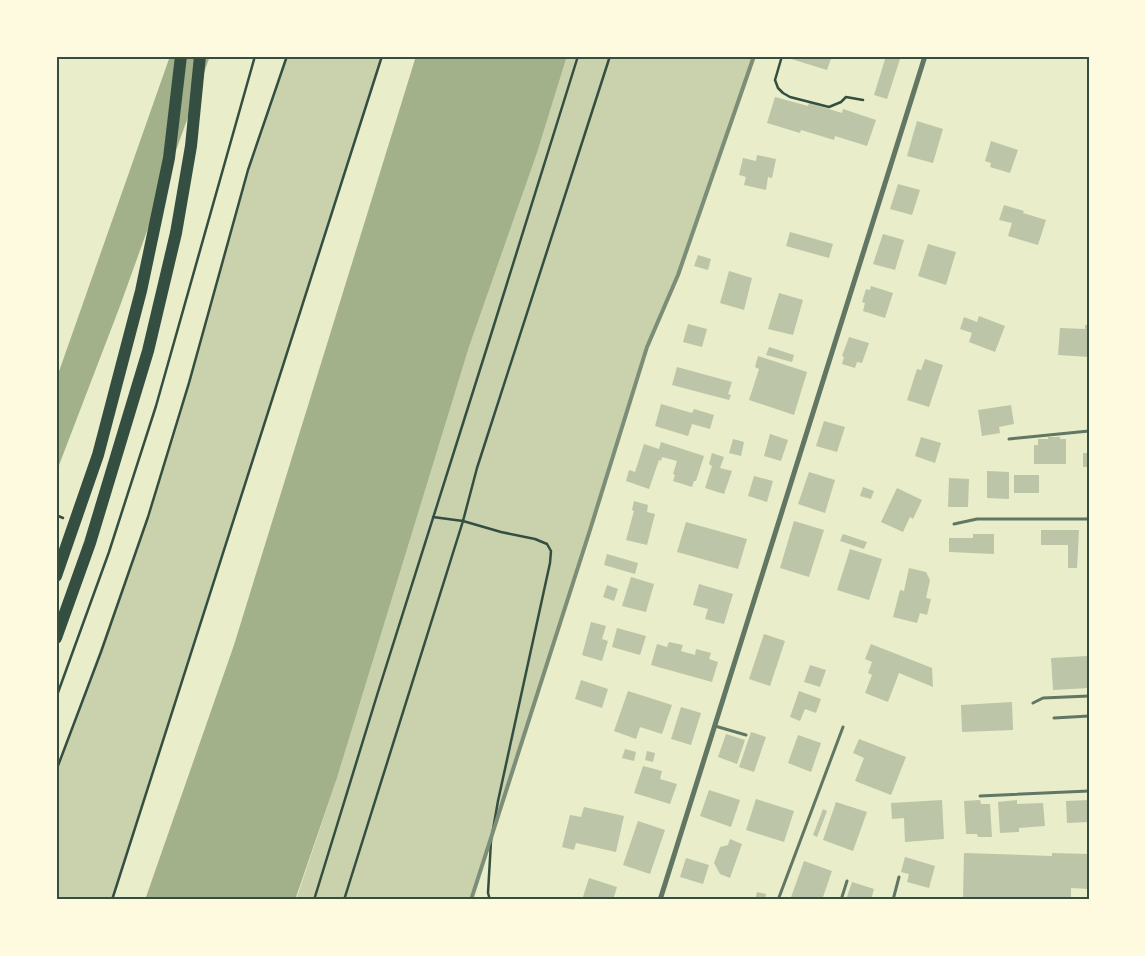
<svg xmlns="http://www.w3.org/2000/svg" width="1145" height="956" viewBox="0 0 1145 956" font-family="'Exo 2',sans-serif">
  <rect width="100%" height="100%" fill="#e9edc9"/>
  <path fill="#cad2ad" d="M 287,56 L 382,56 L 112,900 L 56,900 L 56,771 L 148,517 L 223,261 L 248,170 Z
    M 567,56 L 752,56 L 678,275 L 647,347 L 529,723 L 471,900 L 296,900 L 337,778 L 469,347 L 537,153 Z"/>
  <path fill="#a3b18a" d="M 170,56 L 210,56 L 120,306 L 56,473 L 56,380 Z
    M 416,56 L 567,56 L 537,153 L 469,347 L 337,778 L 295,900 L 145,900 L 234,645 Z"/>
  <path fill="#bcc5a7" d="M 789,56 L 832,56 L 827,70 L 788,58 Z
    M 886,56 L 901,56 L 887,99 L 874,95 Z
    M 775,97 L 808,106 L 809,103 L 842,113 L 843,109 L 876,120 L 867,146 L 835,136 L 834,140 L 801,130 L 800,133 L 767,123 Z
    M 917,121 L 943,129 L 933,163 L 907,156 Z
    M 991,141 L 1018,150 L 1010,173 L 990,167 L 991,163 L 985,161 Z
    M 757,155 L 776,159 L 772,178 L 768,177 L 766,190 L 744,185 L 746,177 L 739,175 L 743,158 L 756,161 Z
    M 898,184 L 920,190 L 912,215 L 890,209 Z
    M 1004,205 L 1024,211 L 1023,213 L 1046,220 L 1038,245 L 1008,236 L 1012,223 L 999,220 Z
    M 790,232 L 833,244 L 829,258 L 786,246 Z
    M 883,234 L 904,240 L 895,270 L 873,264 Z
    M 928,244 L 956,252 L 946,285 L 918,276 Z
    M 698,255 L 711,259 L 708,270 L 694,266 Z
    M 729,271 L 752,278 L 744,310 L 720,303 Z
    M 871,286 L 893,293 L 885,318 L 863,311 L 865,303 L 862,302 L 866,289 L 870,290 Z
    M 779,293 L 803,300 L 793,335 L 768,329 Z
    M 979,316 L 1005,326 L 995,352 L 969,342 L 972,333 L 960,329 L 964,317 L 977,322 Z
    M 688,324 L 707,329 L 702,347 L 683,342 Z
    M 1085,325 L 1089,325 L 1089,357 L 1058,355 L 1060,328 L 1085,329 Z
    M 849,337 L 869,343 L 862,363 L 857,362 L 855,368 L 842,364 L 844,357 L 842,356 Z
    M 769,347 L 794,355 L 792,362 L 766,355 Z
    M 758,356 L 807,372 L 794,415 L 749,400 L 759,369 L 755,367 Z
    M 925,359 L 943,365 L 929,407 L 907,400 L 917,369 L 921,370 Z
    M 677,367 L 732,382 L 728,394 L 731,395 L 729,400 L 672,385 Z
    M 661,404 L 692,413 L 694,409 L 714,415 L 710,429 L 692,424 L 688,436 L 655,426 Z
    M 1011,405 L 1014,424 L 999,427 L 1000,433 L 982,436 L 978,410 Z
    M 824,421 L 845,427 L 837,452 L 816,446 Z
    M 770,434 L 788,440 L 781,461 L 764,456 Z
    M 921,437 L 941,443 L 935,463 L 915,456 Z
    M 1048,437 L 1060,437 L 1060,439 L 1066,439 L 1066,464 L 1034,464 L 1034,445 L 1038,445 L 1038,439 L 1048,439 Z
    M 733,439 L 744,442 L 741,456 L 729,453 Z
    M 661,442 L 704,456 L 696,481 L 694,481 L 692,487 L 673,481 L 675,475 L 673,474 L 677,461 L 662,457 L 661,461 L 659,460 L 649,489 L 626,481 L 629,470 L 635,472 L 644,444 L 659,449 Z
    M 712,453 L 724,457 L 720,468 L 732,471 L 724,494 L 705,488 L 712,466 L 709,464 Z
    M 1083,453 L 1089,453 L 1089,467 L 1083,467 Z
    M 987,471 L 1009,472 L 1009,499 L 987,498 Z
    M 809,472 L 835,480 L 825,513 L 798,504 Z
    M 1014,475 L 1039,475 L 1039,493 L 1014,493 Z
    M 754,476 L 773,481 L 767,502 L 748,496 Z
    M 949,478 L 969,479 L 968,507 L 948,507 Z
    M 863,487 L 874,491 L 871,499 L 860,496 Z
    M 897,488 L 922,500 L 913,519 L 910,517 L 903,532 L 881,522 Z
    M 634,501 L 648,505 L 647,512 L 655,514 L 647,545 L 626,540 L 634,511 L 632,510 Z
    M 794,521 L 824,530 L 809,577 L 780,568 Z
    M 686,522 L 747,539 L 738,569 L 677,552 Z
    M 1041,530 L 1079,530 L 1077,568 L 1068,568 L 1068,545 L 1041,545 Z
    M 843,534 L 867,542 L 864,549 L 840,541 Z
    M 973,534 L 994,534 L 994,554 L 949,552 L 949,538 L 973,538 Z
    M 850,549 L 882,559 L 869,600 L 837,590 Z
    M 607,554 L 638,563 L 635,574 L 604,565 Z
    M 909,568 L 926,572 L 930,580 L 926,598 L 931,599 L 927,615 L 920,613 L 917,623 L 893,617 L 900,590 L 904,591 Z
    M 631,577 L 654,584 L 646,612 L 622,606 Z
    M 699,584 L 733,594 L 724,624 L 705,619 L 708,609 L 693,605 Z
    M 607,585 L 618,589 L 614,601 L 603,597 Z
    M 591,622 L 606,626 L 602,639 L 608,641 L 602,661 L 582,655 Z
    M 617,628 L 646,636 L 640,655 L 612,647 Z
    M 764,634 L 785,641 L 770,686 L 749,679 Z
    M 669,642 L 683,645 L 681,651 L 695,655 L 696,649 L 711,653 L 709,659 L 718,662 L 712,682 L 651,665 L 657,644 L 667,647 Z
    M 871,644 L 932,668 L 933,687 L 899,673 L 888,702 L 865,693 L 872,675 L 868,673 L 872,662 L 865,659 Z
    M 1087,656 L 1089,688 L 1053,690 L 1051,658 Z
    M 810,665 L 826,670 L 820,687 L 804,682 Z
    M 581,680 L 608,689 L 602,708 L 575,699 Z
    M 628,691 L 672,705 L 662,734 L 640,727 L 636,739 L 614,731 Z
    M 799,691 L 821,699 L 816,713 L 805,709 L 800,721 L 790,717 Z
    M 1012,702 L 1013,730 L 962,732 L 961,705 Z
    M 681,707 L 701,713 L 691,745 L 671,739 Z
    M 751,732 L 766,737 L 754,772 L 739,767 Z
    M 726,734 L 745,740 L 737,764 L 718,757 Z
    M 798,735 L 821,743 L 811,772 L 788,763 Z
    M 859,739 L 906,757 L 891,795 L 855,781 L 864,758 L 853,753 Z
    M 625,749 L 636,752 L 634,761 L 622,758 Z
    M 647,751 L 655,753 L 653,762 L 645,760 Z
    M 643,766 L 662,771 L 660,779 L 677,784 L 670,804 L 634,793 Z
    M 709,790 L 740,800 L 731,827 L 700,816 Z
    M 756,799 L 794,811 L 784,842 L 746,830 Z
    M 942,800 L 944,839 L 905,842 L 904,818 L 892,819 L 891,803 Z
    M 980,800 L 981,804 L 990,804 L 992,837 L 978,837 L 977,834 L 966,834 L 964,801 Z
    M 1017,800 L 1017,804 L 1043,803 L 1045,826 L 1019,828 L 1019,832 L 1000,833 L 998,802 Z
    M 1089,800 L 1089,822 L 1067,823 L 1066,801 Z
    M 836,802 L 867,812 L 853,851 L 823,840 Z
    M 584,807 L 624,816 L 616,852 L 576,843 L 574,850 L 562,847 L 570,815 L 581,817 Z
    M 823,809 L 827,811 L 817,837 L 813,835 Z
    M 638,821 L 665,830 L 650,874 L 623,865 Z
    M 730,839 L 742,844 L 730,878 L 720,874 L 714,863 L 720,847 L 728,845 Z
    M 964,853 L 1052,856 L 1052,853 L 1089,854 L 1089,889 L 1071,888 L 1071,900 L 963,898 Z
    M 905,857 L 935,866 L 929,888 L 907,882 L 909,874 L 901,872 Z
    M 686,858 L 709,865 L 703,884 L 680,877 Z
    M 804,861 L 832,871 L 822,900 L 790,900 Z
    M 589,878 L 617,887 L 613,900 L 582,900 Z
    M 852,882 L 874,889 L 871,900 L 846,900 Z
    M 757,892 L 766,894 L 765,900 L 755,900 Z"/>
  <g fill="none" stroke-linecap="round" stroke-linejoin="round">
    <path stroke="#344e41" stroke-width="2.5" d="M 782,56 L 775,80 L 778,88 L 783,93 L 790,97 L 829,107 L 841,102 L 846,97 L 863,100
      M 56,515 L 63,518
      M 433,517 L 463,521 L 501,532 L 535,539 L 547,544 L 551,551 L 550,563 L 498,801 L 491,841 L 488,893 L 490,900
      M 56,698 L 109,552 L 156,406 L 255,56
      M 56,771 L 101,652 L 148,517 L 189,383 L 248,170 L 287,56
      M 112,900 L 382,56
      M 314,900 L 378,692 L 489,341 L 578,56
      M 344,900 L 463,521 L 477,468 L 610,56"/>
    <path stroke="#617663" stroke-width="3" d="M 1009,439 L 1089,431
      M 954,524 L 977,519 L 1089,519
      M 1033,703 L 1043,698 L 1089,696
      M 1054,718 L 1089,716
      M 715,726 L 746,735
      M 980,796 L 1089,791
      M 1081,899 L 1089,900
      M 778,900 L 843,727
      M 841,900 L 847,881
      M 893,900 L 899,877"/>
    <path stroke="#617663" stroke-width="5" d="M 660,900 L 925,56"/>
    <path stroke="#344e41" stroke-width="12" d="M 56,576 L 98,455 L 141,291 L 169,158 L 181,56
      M 56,638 L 90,543 L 148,351 L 176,233 L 191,146 L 200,56"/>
    <path stroke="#7c8e77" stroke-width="4" d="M 471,900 L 590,530 L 647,347 L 678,275 L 754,56"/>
  </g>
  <rect width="1145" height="956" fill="none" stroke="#fefae0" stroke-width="115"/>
  <rect x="58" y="58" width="1030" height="840" fill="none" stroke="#344e41" stroke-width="2"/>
</svg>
